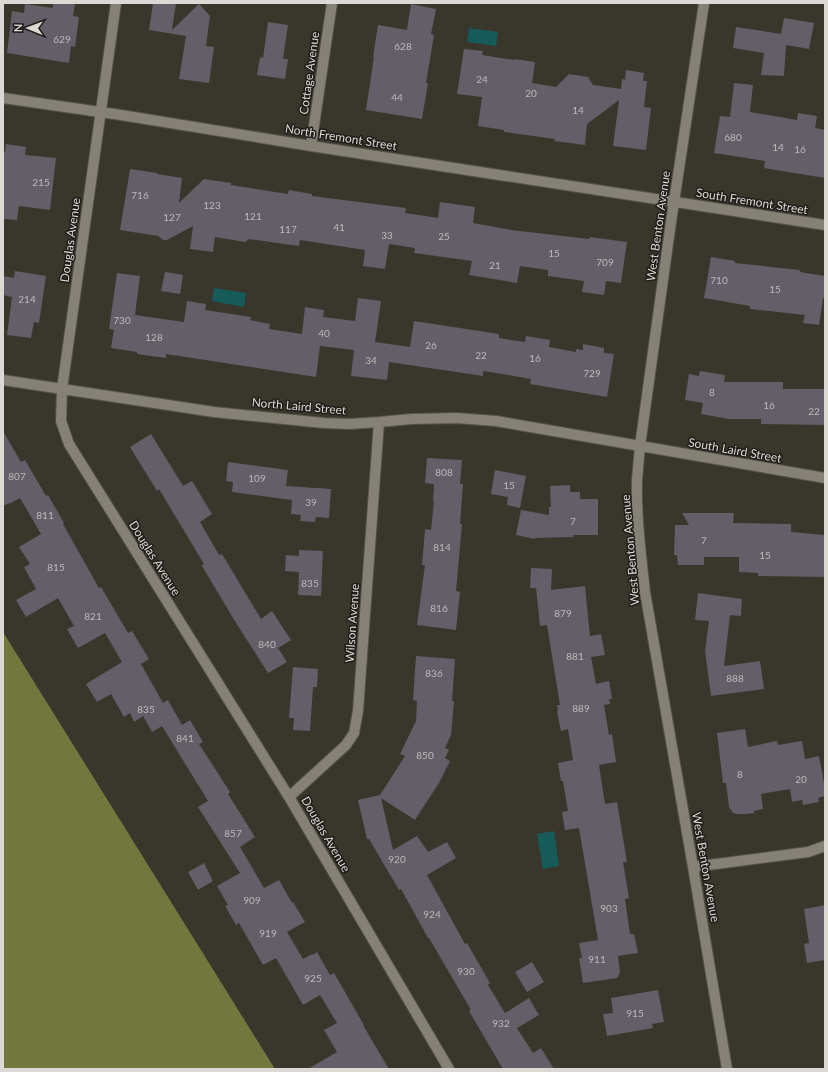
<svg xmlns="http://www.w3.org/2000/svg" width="828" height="1072" viewBox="0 0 828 1072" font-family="Lato,sans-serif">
  <rect width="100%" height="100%" fill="#39362c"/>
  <path fill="#72773d" d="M 3,632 L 275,1069 L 3,1069 Z"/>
  <path fill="#175a5a" d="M 469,28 L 498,32 L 496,46 L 467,42 Z
    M 214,288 L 246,293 L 244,307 L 212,301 Z
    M 554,831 L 559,866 L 543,869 L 537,834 Z"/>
  <path fill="#635e68" d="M 53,3 L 75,3 L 73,16 L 79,17 L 75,47 L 71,46 L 69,63 L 7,53 L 12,11 L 24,13 L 25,4 L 53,8 Z
    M 153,3 L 176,3 L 172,30 L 199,4 L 210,16 L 206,46 L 214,47 L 209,83 L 179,79 L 186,36 L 149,30 Z
    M 411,4 L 436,9 L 431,34 L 434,35 L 426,83 L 428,83 L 422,119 L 366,110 L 374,57 L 373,57 L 378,25 L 407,30 Z
    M 784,18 L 814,23 L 809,49 L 786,45 L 784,76 L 761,75 L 764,53 L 733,48 L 736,27 L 781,34 Z
    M 268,22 L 288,25 L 283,59 L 288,59 L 285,79 L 257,75 L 260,57 L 263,58 Z
    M 464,49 L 483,51 L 482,55 L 514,60 L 515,59 L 535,62 L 532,83 L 556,87 L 569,74 L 588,77 L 593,85 L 621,89 L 622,79 L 625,80 L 626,70 L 644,73 L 643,81 L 647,81 L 644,107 L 651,108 L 646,150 L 613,146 L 619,100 L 587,124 L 585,145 L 554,141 L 555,139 L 504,132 L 504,130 L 478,126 L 482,97 L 457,94 Z
    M 734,83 L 753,85 L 750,112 L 797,120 L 798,113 L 817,116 L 815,128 L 825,130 L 825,178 L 764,168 L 765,161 L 714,153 L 720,116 L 730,117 Z
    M 6,144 L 26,147 L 25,155 L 56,158 L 50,210 L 19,206 L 17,220 L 3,219 L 3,152 L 5,152 Z
    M 130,169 L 157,173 L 157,174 L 182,178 L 179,203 L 204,179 L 231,183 L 231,185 L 288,194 L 289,190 L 312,194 L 312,196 L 406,208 L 405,213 L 438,218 L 440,202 L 475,207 L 473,223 L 511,230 L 589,239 L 590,237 L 627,242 L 621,283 L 606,281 L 604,295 L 582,292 L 584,281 L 548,276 L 548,270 L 520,266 L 517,283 L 469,275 L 472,261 L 414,253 L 415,248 L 389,244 L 385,269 L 363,266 L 365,250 L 300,240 L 299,246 L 249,239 L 245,242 L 215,237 L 213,252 L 190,249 L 193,226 L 167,240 L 163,240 L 158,236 L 120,230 Z
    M 711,257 L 735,261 L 735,263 L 800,270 L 800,272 L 825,276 L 825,298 L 823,298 L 819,325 L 803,323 L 805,315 L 750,309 L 750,306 L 704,298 Z
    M 15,271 L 46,276 L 39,323 L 34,322 L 31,338 L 7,335 L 12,297 L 3,295 L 3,276 L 14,278 Z
    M 165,272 L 183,275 L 180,294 L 161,291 Z
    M 117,273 L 140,276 L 135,315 L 184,322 L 187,301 L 206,304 L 205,310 L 251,317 L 250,320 L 270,324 L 269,329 L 302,334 L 305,307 L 324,310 L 323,317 L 355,321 L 358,298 L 381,301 L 375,342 L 410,347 L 414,321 L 499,334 L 499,338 L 525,342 L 526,336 L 550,340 L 549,347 L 576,352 L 576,349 L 583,350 L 583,344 L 604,348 L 604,353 L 614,354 L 607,397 L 530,384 L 531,379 L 503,374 L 483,371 L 483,376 L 389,362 L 387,380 L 351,376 L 354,350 L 320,346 L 316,377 L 166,354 L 166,358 L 137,354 L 137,352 L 111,348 L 114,330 L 109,329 Z
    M 700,371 L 725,375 L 724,382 L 783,382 L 783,389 L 825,389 L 825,425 L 761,424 L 761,419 L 729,419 L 701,414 L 703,403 L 685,400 L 689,374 L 699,376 Z
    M 3,431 L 21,462 L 25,460 L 46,496 L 48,495 L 64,523 L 63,524 L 99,588 L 101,587 L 128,633 L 132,631 L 149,659 L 141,664 L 163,703 L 168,700 L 182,725 L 190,720 L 203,742 L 199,744 L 230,792 L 228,794 L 255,837 L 240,847 L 264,888 L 279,880 L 292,903 L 293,902 L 305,922 L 287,932 L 303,959 L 312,954 L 313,955 L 317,952 L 330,975 L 334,973 L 364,1025 L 363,1025 L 377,1049 L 389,1069 L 308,1069 L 337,1052 L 324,1030 L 337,1023 L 320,995 L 303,1005 L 276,958 L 263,965 L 239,923 L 236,925 L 225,906 L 228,905 L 217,886 L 240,873 L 198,807 L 208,801 L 162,726 L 152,732 L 143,716 L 134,722 L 130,713 L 124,717 L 111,694 L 97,702 L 86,684 L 122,662 L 105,633 L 78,648 L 67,629 L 74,626 L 58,598 L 26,617 L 16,600 L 36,589 L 24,567 L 30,564 L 19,547 L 41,534 L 20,498 L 9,504 L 9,503 L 3,506 Z
    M 151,434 L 183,486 L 192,481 L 212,514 L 200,522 L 219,555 L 222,554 L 261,619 L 272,611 L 291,640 L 278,648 L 287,662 L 268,673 L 233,618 L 202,566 L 204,564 L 159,489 L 157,491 L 130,447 Z
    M 427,458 L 462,460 L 460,484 L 463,484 L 460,524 L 462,524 L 456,591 L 460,592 L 456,630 L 417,625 L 425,565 L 422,565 L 425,529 L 431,530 L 434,501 L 433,501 L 434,484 L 425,483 Z
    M 228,462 L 288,470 L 286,486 L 331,489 L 329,518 L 316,517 L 315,522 L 300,521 L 301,515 L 291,514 L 292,500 L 232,492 L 233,482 L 226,481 Z
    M 495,470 L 526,476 L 520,508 L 507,505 L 508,497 L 491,494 Z
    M 570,485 L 570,492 L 580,492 L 580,499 L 598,499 L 598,535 L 573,535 L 573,537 L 535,538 L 535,539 L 516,535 L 521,510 L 549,515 L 549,507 L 551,507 L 550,486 Z
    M 682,513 L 734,513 L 733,523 L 791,524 L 791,532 L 825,535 L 825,577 L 758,576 L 758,573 L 739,572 L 739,557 L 704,557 L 704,565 L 678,565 L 677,555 L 674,555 L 675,525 L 689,525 Z
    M 299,550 L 323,551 L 321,596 L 298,595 L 299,572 L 285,571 L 286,555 L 299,556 Z
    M 531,568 L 552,569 L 551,590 L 585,586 L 590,636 L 601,634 L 605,655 L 591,657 L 596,684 L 609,681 L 612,699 L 609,699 L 610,704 L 604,705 L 609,735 L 612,734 L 616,762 L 599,765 L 605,804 L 617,802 L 627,862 L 623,862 L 629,898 L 625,899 L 630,934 L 634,934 L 638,953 L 618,956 L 620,973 L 617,978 L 583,983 L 579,958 L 582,958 L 579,943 L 598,940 L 579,828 L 565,830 L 562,812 L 568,811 L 563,781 L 561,781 L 558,763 L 573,760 L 568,729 L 561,731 L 557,711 L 558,710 L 557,705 L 560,705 L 547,625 L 540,626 L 536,588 L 530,588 Z
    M 698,593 L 742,599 L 741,616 L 730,615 L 724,666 L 760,661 L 764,689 L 711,696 L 705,651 L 709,621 L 695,620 Z
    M 416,656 L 455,659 L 452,701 L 454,701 L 451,735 L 445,748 L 449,750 L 445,758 L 450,761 L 439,783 L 415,820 L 381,798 L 393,850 L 417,836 L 428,852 L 447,842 L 456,858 L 427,875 L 465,944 L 467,943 L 490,983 L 488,985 L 505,1013 L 529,998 L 539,1015 L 517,1028 L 533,1053 L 541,1048 L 554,1069 L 503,1069 L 469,1011 L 471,1010 L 429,938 L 428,938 L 401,889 L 399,890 L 369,839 L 367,839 L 358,800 L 380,795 L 405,756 L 400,754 L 416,721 L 417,701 L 413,700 Z
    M 293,667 L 318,669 L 317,687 L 313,687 L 310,731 L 293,730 L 294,718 L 289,718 Z
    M 745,729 L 748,747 L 777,741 L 778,745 L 802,741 L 805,759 L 819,756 L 825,789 L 825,796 L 818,798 L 819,802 L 803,805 L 802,800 L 792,802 L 790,789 L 761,794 L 763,809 L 754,811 L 754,813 L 746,814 L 737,814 L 733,813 L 729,807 L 726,783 L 723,783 L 717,733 Z
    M 204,863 L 213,881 L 198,890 L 188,872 Z
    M 825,905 L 825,960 L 807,963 L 804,944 L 809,943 L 804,909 Z
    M 532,962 L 544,982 L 527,992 L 515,972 Z
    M 658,990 L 664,1022 L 652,1024 L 653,1028 L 607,1036 L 603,1014 L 613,1013 L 611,998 Z"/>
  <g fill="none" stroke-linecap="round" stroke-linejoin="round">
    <g stroke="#54524a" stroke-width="12">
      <path id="street" d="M 116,3 L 62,389 L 61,421 L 69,444 L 289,797 L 449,1069
        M 704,3 L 671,222 L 640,446 C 639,458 638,469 637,480 C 636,517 641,555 645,592 L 693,867 L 727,1069
        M 3,98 L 121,115 L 311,146 L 825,225
        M 311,146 L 332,3
        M 3,380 L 214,412 L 324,423 L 350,424 L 379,422 L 411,419 L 456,418 L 496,421 L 825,478
        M 289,797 L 346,745 L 354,733 L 358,711 L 379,422
        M 693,867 L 808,852 L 825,846"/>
    </g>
    <use href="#street" stroke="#858176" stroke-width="10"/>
  </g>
  <g text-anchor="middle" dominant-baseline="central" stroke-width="3" stroke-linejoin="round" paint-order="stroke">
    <g font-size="10" fill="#bdbab8">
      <text x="62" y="39">629</text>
      <text x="403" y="46">628</text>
      <text x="482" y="79">24</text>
      <text x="531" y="93">20</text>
      <text x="397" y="97">44</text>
      <text x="578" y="110">14</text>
      <text x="733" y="137">680</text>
      <text x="778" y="147">14</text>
      <text x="800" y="149">16</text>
      <text x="41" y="182">215</text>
      <text x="140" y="195">716</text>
      <text x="212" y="205">123</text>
      <text x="253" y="216">121</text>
      <text x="172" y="217">127</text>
      <text x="339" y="227">41</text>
      <text x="288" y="229">117</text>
      <text x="387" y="235">33</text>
      <text x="444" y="236">25</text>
      <text x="554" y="253">15</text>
      <text x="605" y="262">709</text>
      <text x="495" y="265">21</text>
      <text x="719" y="280">710</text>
      <text x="775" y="289">15</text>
      <text x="27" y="299">214</text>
      <text x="122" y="320">730</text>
      <text x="324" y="333">40</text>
      <text x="154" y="337">128</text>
      <text x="431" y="345">26</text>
      <text x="481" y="355">22</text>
      <text x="535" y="358">16</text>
      <text x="371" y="360">34</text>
      <text x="592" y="373">729</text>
      <text x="712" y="392">8</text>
      <text x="769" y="405">16</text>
      <text x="814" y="411">22</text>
      <text x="444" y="472">808</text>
      <text x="17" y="476">807</text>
      <text x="257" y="478">109</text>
      <text x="509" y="485">15</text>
      <text x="311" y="502">39</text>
      <text x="45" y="515">811</text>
      <text x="573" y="521">7</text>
      <text x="704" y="540">7</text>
      <text x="442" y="547">814</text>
      <text x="765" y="555">15</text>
      <text x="56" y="567">815</text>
      <text x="310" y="583">835</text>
      <text x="439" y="608">816</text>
      <text x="563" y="613">879</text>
      <text x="93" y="616">821</text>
      <text x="267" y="644">840</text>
      <text x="575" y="656">881</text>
      <text x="434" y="673">836</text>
      <text x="735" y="678">888</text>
      <text x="581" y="708">889</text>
      <text x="146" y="709">835</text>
      <text x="185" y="738">841</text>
      <text x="425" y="755">850</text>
      <text x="740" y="774">8</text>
      <text x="801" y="779">20</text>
      <text x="233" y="833">857</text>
      <text x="397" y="859">920</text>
      <text x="252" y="900">909</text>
      <text x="609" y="908">903</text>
      <text x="432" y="914">924</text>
      <text x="268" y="933">919</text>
      <text x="597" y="959">911</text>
      <text x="466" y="971">930</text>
      <text x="313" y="978">925</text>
      <text x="635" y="1013">915</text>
      <text x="501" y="1023">932</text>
    </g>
    <g font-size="12" fill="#dbd9d3" stroke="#1f1d19">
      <text transform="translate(309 73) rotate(-82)">Cottage Avenue</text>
      <text transform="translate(341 137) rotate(9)">North Fremont Street</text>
      <text transform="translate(752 201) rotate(9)">South Fremont Street</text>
      <text transform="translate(658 226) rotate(-82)">West Benton Avenue</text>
      <text transform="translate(70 240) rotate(-82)">Douglas Avenue</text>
      <text transform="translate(299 406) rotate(5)">North Laird Street</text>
      <text transform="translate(735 450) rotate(10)">South Laird Street</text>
      <text transform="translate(630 550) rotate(-95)">West Benton Avenue</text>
      <text transform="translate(155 558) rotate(58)">Douglas Avenue</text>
      <text transform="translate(352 623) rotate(-86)">Wilson Avenue</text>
      <text transform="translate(326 834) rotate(60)">Douglas Avenue</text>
      <text transform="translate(706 867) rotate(80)">West Benton Avenue</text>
    </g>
  </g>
  <rect width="828" height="1072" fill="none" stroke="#dbd9d3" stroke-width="8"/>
  <g transform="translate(28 28) rotate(271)" stroke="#1f1d19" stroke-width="3" paint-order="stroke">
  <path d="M0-3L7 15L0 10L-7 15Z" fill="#dbd9d3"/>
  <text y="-6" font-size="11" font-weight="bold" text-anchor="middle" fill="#dbd9d3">N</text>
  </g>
</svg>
